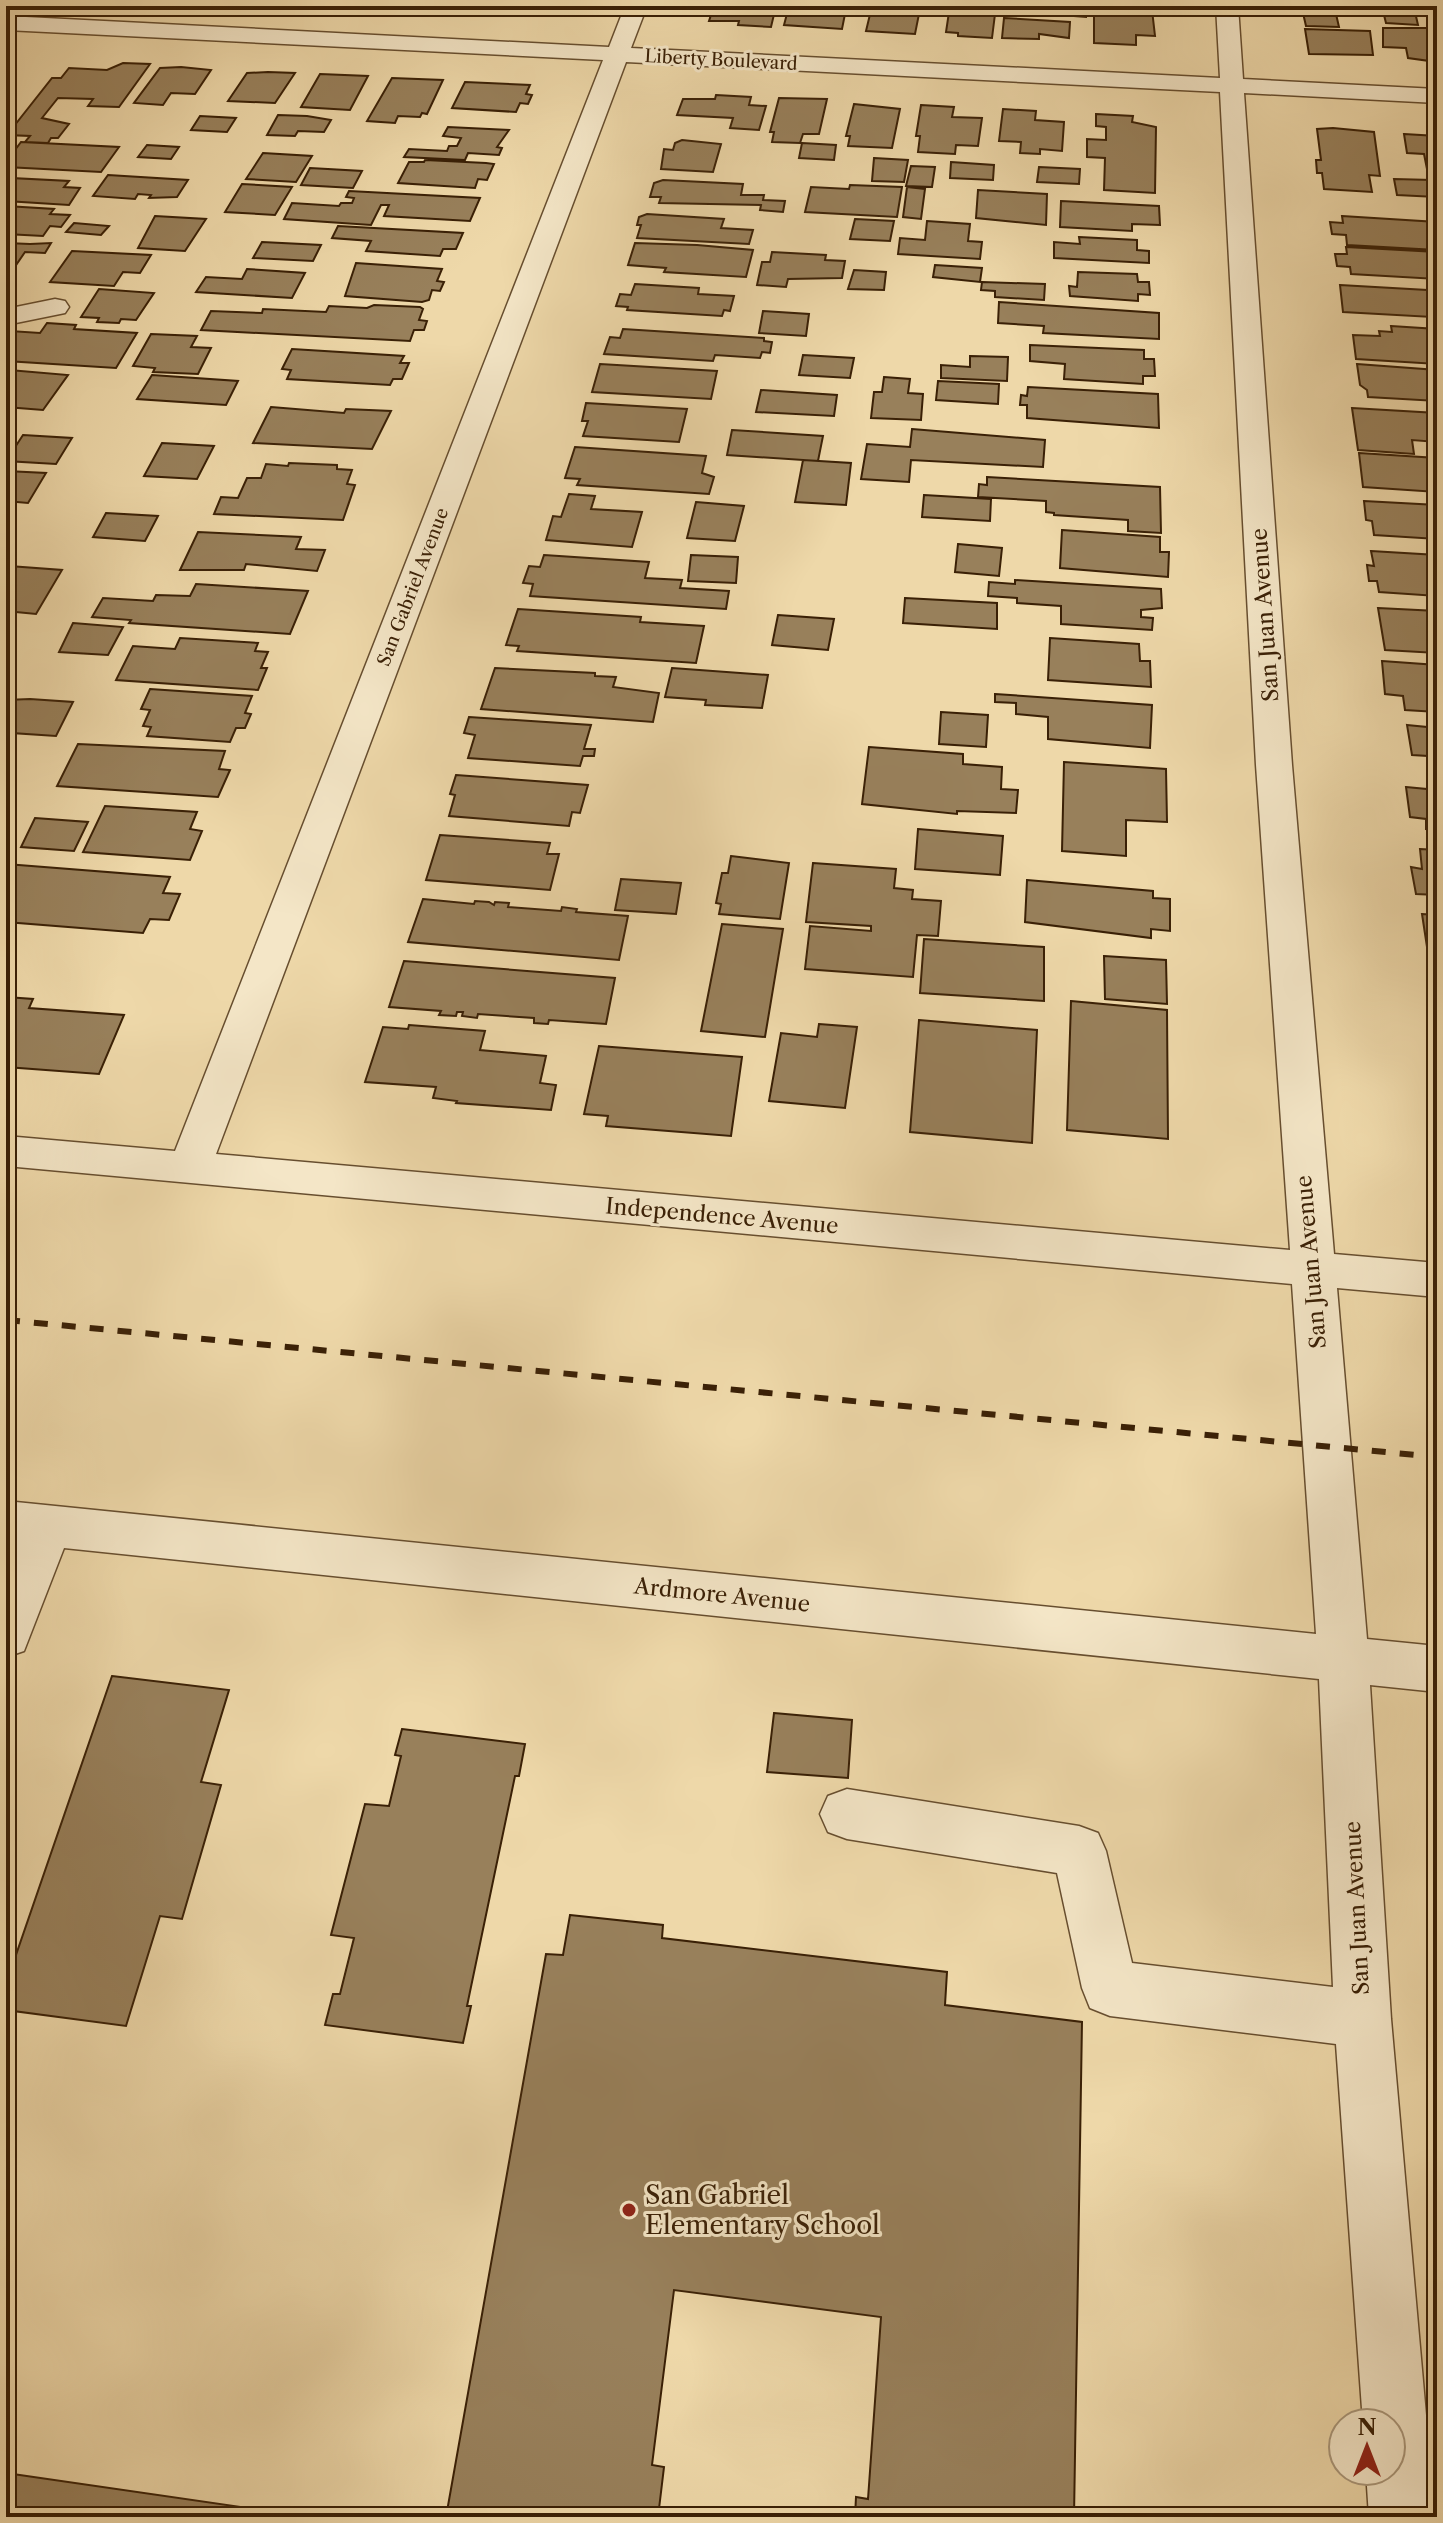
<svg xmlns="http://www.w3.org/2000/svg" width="1443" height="2523" viewBox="0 0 1443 2523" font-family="'Libre Caslon Text',serif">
  <rect width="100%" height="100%" fill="#eed8a9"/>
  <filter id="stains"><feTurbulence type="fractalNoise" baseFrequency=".0025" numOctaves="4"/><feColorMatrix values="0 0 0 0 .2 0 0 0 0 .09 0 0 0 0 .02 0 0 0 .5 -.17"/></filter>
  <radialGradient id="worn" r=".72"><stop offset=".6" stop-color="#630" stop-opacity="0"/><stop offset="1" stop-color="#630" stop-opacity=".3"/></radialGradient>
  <path fill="#98805b" stroke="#3a2006" stroke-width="2" d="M 506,6 L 537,6 L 533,13 L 503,11 Z
    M 714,6 L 776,6 L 771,27 L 738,25 L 739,21 L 709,21 Z
    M 789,6 L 846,9 L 842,29 L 784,25 Z
    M 872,6 L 920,9 L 915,34 L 866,31 Z
    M 969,6 L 996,6 L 992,38 L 958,36 L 958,33 L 946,32 L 949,12 L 968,13 Z
    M 1057,6 L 1086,6 L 1086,17 L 1061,15 Z
    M 1314,6 L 1357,6 L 1358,13 L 1315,11 Z
    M 1122,9 L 1152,10 L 1155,36 L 1136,35 L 1136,45 L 1094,43 L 1094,14 L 1122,16 Z
    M 1383,11 L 1415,12 L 1418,25 L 1386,23 Z
    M 1303,13 L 1336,14 L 1339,27 L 1306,26 Z
    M 1004,18 L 1070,22 L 1069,38 L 1039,34 L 1039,39 L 1002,38 Z
    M 1383,28 L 1437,28 L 1437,62 L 1408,58 L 1406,48 L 1383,47 Z
    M 1305,29 L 1370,31 L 1373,55 L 1309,54 Z
    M 123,63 L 150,64 L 119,107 L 88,106 L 93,99 L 58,98 L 42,118 L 69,124 L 58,138 L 51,138 L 48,143 L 25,142 L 30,136 L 7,135 L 52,78 L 61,78 L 69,68 L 107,70 Z
    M 181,67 L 211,70 L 195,94 L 171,93 L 163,105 L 134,103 L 160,68 Z
    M 268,72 L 295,73 L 275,103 L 228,101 L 247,73 Z
    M 320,74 L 368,76 L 350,110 L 301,107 Z
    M 392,78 L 443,80 L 427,114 L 422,113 L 420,117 L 398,116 L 395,123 L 367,121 Z
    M 465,82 L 530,85 L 526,94 L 532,95 L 528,104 L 520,103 L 516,112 L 452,108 Z
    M 716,95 L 751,97 L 749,105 L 766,106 L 759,130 L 730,128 L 733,118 L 677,115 L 683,99 L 715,99 Z
    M 779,98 L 827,99 L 819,134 L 803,134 L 800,143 L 772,142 L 774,132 L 770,132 Z
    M 854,104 L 900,109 L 892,148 L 848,146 L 850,136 L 846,136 Z
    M 921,105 L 954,107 L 952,117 L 982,118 L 978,146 L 956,145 L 955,154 L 918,152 L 920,136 L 916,136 Z
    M 1003,109 L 1036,111 L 1035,120 L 1064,122 L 1062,151 L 1040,149 L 1040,154 L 1020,153 L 1021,142 L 999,141 Z
    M 1096,114 L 1133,116 L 1132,122 L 1156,127 L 1155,193 L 1104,190 L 1105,158 L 1087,157 L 1087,139 L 1106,140 L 1106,127 L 1096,126 Z
    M 278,115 L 307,116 L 331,120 L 324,132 L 298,131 L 295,136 L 267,135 Z
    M 200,116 L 236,118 L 227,132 L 191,130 Z
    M 448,127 L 509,130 L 497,147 L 502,148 L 499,155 L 468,153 L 465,160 L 404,157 L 409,149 L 447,151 L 449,146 L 457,146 L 461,138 L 443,136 Z
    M 1333,128 L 1374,132 L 1380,176 L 1369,175 L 1372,192 L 1324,189 L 1322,173 L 1317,173 L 1316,160 L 1321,160 L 1317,129 Z
    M 1404,134 L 1437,136 L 1437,174 L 1428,174 L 1424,154 L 1407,153 Z
    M 682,140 L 721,144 L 713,172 L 661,169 L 664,149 L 673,150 L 675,143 Z
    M 21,142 L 119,147 L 101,172 L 6,167 L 6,162 Z
    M 802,143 L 836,145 L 834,160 L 799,158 Z
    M 147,145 L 179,147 L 171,159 L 138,157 Z
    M 263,153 L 312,156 L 296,182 L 246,179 Z
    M 874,158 L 908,160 L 904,182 L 872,181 Z
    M 425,160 L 486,163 L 494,164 L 487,180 L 478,179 L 475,188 L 398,183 L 409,162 L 424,162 Z
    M 951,162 L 994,165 L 993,180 L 950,178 Z
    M 911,166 L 935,167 L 932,187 L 906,186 Z
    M 1039,167 L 1080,169 L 1079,184 L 1037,182 Z
    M 310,168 L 362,171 L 353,188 L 301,185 Z
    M 6,175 L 14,175 L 12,178 L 69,181 L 64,187 L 80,188 L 69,205 L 6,201 Z
    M 108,175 L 188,180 L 177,197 L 149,198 L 151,195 L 138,194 L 135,199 L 93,196 Z
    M 1394,179 L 1432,180 L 1436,197 L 1397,195 Z
    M 663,180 L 743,184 L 741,195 L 764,195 L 763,200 L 785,201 L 783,212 L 760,210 L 761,205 L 659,203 L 661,197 L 650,197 L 654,183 Z
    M 242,184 L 292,187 L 275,215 L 225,212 Z
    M 850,185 L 902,187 L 897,217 L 805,212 L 811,187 L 849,189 Z
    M 907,187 L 925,189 L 921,219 L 903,217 Z
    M 978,190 L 1047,194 L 1046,225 L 976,218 Z
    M 349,191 L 480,198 L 470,221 L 384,216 L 389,205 L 381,205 L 371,225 L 284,219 L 292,203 L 339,206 L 341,203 L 352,203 L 354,198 L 346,197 Z
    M 1061,201 L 1159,206 L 1160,225 L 1132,224 L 1132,231 L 1060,227 Z
    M 6,206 L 54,209 L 50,214 L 70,215 L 61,227 L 50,226 L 43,236 L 6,234 Z
    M 647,214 L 724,219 L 721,228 L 753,230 L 749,244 L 637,238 L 641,225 L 637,225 L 639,217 Z
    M 155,216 L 206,219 L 185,251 L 138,248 Z
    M 1342,216 L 1437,222 L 1437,250 L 1347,245 L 1346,235 L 1332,234 L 1330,222 L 1343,223 Z
    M 855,219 L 894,221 L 890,241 L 850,239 Z
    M 927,221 L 970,224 L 968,241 L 982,242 L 980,259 L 898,254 L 900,238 L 925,240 Z
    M 74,223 L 109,226 L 101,235 L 66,232 Z
    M 338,226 L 463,233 L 456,249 L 443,249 L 440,256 L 366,251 L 371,241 L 332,238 Z
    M 1079,237 L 1137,240 L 1137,250 L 1149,251 L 1149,263 L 1054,258 L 1054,242 L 1080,244 Z
    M 262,242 L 321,245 L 313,261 L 253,258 Z
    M 6,243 L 30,244 L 51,243 L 45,253 L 25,252 L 12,271 L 6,271 Z
    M 635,243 L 697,245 L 753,250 L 746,277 L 664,272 L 666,268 L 628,265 Z
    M 1346,247 L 1437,252 L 1437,279 L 1351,274 L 1350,267 L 1337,266 L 1335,254 L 1347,254 Z
    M 72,251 L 151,255 L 140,273 L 123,272 L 114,286 L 50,282 Z
    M 772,252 L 826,255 L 825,260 L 845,261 L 842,278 L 788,279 L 786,287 L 757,285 L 762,262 L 770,262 Z
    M 356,263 L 442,269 L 437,281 L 444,282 L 440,291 L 432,290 L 429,300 L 422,302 L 345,296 Z
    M 935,265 L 982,268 L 980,282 L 933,277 Z
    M 247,269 L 305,273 L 292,298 L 196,292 L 206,277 L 242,279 Z
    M 854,270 L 886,272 L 884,290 L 848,289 Z
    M 1078,272 L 1137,274 L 1138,282 L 1149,282 L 1150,295 L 1138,294 L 1138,301 L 1070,296 L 1069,286 L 1077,287 Z
    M 982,282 L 1045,284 L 1044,300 L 995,297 L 995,291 L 981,290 Z
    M 635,284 L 699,288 L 698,294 L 734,296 L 730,311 L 724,310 L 722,316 L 627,310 L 628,307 L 616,306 L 620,294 L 631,295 Z
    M 1340,285 L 1427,290 L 1432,317 L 1343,312 Z
    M 99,289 L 154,293 L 136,320 L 121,319 L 119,323 L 97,322 L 99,318 L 81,317 Z
    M 999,302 L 1159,313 L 1159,339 L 1043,333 L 1044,326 L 998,323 Z
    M 374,305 L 420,307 L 423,309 L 419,320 L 427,321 L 424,330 L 414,330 L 410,341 L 201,330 L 211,311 L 262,313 L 263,309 L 326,312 L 329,306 L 367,308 Z
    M 763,311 L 809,314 L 806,336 L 759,333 Z
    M 47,323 L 76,325 L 74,329 L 137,333 L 116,368 L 6,361 L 6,337 L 10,331 L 40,333 Z
    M 1391,326 L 1437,329 L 1437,364 L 1356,359 L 1353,335 L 1380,336 L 1379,331 L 1392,332 Z
    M 623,329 L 764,338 L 764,341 L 772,342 L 770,353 L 762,352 L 760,358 L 715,355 L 713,361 L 604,354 L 610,337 L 620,338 Z
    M 151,334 L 197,336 L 191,347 L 211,348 L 198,374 L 153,372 L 155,368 L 133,366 Z
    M 1030,345 L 1144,350 L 1144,359 L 1154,359 L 1155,376 L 1143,376 L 1143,384 L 1064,379 L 1065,364 L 1030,361 Z
    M 292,349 L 404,356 L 400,363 L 409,363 L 402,379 L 393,379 L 390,385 L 287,379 L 291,370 L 282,369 Z
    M 803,355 L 854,358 L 850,378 L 799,375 Z
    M 970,356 L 1008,357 L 1007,381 L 941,378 L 941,365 L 970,367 Z
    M 600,364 L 717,371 L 711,399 L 592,392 Z
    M 1357,364 L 1437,370 L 1437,385 L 1434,385 L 1437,401 L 1368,397 L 1367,390 L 1360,385 Z
    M 9,370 L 68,375 L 43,410 L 6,407 L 6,373 Z
    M 152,375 L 238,381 L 226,405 L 137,399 Z
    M 884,377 L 910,379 L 908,393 L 923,394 L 921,420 L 871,418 L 874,392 L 882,392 Z
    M 938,381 L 999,384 L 998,404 L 936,400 Z
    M 1028,387 L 1158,394 L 1159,428 L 1027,418 L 1027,405 L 1020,405 L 1021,395 L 1027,396 Z
    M 761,390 L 837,395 L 834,416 L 756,412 Z
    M 586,403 L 687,409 L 679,442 L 583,436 L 588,421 L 582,421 Z
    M 271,407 L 344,413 L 346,409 L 391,411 L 372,449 L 253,443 Z
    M 1352,408 L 1437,413 L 1437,442 L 1412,440 L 1414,454 L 1358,450 Z
    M 912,429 L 1045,440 L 1043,467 L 911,460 L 909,482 L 861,479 L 867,444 L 910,447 Z
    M 732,430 L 823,436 L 818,461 L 727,455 Z
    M 23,435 L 72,438 L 56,464 L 6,461 Z
    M 162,443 L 214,446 L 197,479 L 144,476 Z
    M 575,447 L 706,456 L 702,473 L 714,477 L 709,494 L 577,485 L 580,479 L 565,478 Z
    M 1359,453 L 1437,458 L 1437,492 L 1363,487 Z
    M 803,460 L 851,463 L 846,505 L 795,502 Z
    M 289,463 L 337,465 L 337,469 L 352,470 L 347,484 L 355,485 L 343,520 L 214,514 L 221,497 L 238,498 L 247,478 L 261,478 L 266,464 L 288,466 Z
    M 6,471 L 46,473 L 28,503 L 6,501 Z
    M 987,477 L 1160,487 L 1161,533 L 1128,531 L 1128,520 L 1054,515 L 1054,513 L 1046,512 L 1046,501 L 978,497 L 979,484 L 987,485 Z
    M 569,494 L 595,496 L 591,509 L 642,512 L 632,547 L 546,540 L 553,516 L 561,517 Z
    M 924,495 L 991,499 L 990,521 L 922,517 Z
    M 1364,501 L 1437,505 L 1437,539 L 1374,535 L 1372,521 L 1366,520 Z
    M 696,502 L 744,506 L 735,541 L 687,538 Z
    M 106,513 L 158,516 L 145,541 L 93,537 Z
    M 1062,530 L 1160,537 L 1160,552 L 1169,552 L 1168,577 L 1060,568 Z
    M 198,532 L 301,537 L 296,549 L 325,550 L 317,571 L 246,564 L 244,570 L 180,570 Z
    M 958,544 L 1002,548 L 999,576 L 955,572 Z
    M 1371,551 L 1437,555 L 1437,596 L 1379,592 L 1377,581 L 1369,581 L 1367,565 L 1374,566 Z
    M 544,555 L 649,562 L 645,578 L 682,580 L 680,588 L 729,591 L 726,609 L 530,596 L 533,584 L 523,583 L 529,566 L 540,567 Z
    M 691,555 L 738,557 L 736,583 L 688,581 Z
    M 9,566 L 62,570 L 36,614 L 6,611 L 6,571 Z
    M 1015,580 L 1161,589 L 1162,608 L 1141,610 L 1141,617 L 1153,618 L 1152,630 L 1061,624 L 1061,606 L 1017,603 L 1017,598 L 988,596 L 989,582 L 1015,584 Z
    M 196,584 L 308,591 L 290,634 L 129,623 L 131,620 L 92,617 L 103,598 L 153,601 L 156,595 L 190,596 Z
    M 905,598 L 997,603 L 997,629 L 903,623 Z
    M 1378,608 L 1437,611 L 1437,653 L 1385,650 Z
    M 518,609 L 641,617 L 640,622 L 704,626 L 696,663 L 517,651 L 519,646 L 506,645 Z
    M 778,615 L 834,619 L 828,650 L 772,645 Z
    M 73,623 L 123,627 L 108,655 L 59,652 Z
    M 180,638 L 258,643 L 255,651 L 268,652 L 261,668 L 267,668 L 258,690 L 116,680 L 133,646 L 175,649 Z
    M 1050,638 L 1139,644 L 1140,661 L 1150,661 L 1151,687 L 1048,680 Z
    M 1382,661 L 1437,665 L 1437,712 L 1405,710 L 1403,696 L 1385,694 Z
    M 495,668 L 595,673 L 595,676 L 616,677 L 613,687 L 659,693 L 653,722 L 481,709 Z
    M 672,668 L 768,675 L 762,708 L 705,705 L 706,700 L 665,697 Z
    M 150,689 L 252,696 L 245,713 L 251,714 L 245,728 L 236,728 L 230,742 L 147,736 L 151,727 L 143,726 L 150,710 L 141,709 Z
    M 995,694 L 1152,705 L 1150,748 L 1048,739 L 1048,717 L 1016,714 L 1016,703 L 995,702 Z
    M 30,699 L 73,702 L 56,736 L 12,733 L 14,729 L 6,728 L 6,700 Z
    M 941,712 L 988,715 L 986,747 L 939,744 Z
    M 469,717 L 591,725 L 584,749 L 595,749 L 594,756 L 583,756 L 580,766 L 468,758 L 475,735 L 464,733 Z
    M 1407,725 L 1437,728 L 1437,769 L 1430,768 L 1428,756 L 1412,755 Z
    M 78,744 L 225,751 L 219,769 L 230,770 L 218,797 L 57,786 Z
    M 869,747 L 963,754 L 963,764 L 1002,767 L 1001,789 L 1018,790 L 1016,813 L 957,811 L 957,814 L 862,804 Z
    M 1064,762 L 1166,769 L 1167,822 L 1126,820 L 1126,856 L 1062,851 Z
    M 456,775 L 588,785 L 580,813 L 572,812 L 569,826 L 449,816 L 455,795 L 450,794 Z
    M 1406,787 L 1437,790 L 1437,830 L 1426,829 L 1426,819 L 1410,817 Z
    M 105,806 L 197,812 L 190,829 L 202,831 L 190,860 L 83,852 Z
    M 35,818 L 88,822 L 74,851 L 21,847 Z
    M 918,829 L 1003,836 L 1000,875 L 915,869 Z
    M 440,835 L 550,843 L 547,854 L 559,854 L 550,890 L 426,880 Z
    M 1420,849 L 1437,850 L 1437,895 L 1416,894 L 1411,867 L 1422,869 Z
    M 731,856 L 789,863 L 780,919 L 719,914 L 721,904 L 716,903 L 722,873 L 728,873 Z
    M 813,863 L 896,869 L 894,888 L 913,890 L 912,899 L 941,901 L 938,936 L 917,935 L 913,977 L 805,969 L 810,926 L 871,931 L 871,926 L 806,922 Z
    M 6,864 L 170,877 L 163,893 L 180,894 L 169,920 L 150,919 L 143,933 L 6,922 Z
    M 621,879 L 681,883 L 676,914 L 615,910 Z
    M 1027,880 L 1153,891 L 1153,898 L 1170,899 L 1170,931 L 1151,929 L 1151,938 L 1025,922 Z
    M 423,899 L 474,904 L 475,901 L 489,902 L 494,905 L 495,902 L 509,903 L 508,907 L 561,911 L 562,907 L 577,909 L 576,912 L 628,916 L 619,960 L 408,942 Z
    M 1422,914 L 1437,915 L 1437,961 L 1429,960 Z
    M 722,924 L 783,929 L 765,1037 L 701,1031 Z
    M 924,939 L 1044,947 L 1044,1001 L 920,993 Z
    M 1104,956 L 1166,960 L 1167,1004 L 1105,999 Z
    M 404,961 L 615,978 L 606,1024 L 549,1020 L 548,1024 L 534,1023 L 534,1018 L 478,1014 L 477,1018 L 462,1016 L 463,1012 L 457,1012 L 456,1016 L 439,1015 L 441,1011 L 389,1007 Z
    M 6,997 L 33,999 L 29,1008 L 124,1015 L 99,1074 L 6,1067 Z
    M 1071,1001 L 1167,1010 L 1168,1139 L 1067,1130 Z
    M 919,1020 L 1037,1030 L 1032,1143 L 910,1132 Z
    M 819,1024 L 857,1027 L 845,1108 L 769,1101 L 781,1033 L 817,1037 Z
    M 409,1025 L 485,1031 L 480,1050 L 546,1056 L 540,1083 L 556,1085 L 551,1110 L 456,1103 L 457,1101 L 433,1098 L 436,1087 L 365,1082 L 383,1027 L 408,1029 Z
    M 599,1046 L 742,1057 L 731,1136 L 606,1126 L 608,1116 L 584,1114 Z
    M 112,1676 L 229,1690 L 201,1782 L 221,1785 L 182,1919 L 160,1916 L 126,2026 L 6,2010 L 6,1984 Z
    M 774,1713 L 852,1720 L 848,1778 L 767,1772 Z
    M 402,1729 L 525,1744 L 519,1776 L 515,1776 L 467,2006 L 471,2006 L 463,2043 L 325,2025 L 333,1994 L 340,1994 L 354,1938 L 331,1935 L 365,1804 L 389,1806 L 401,1756 L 395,1755 Z
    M 570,1915 L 663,1925 L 662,1938 L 947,1972 L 945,2005 L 1082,2022 L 1074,2517 L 855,2517 L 856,2497 L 868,2499 L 881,2317 L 674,2290 L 652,2465 L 664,2467 L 658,2517 L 446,2517 L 546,1954 L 563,1955 Z
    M 6,2473 L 241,2507 L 239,2517 L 6,2517 Z"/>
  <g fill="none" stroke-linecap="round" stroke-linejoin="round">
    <g stroke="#674e2f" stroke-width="3">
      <path id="minor" d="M 625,6 L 647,6 L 631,48 L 1220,78 L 1216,6 L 1238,6 L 1243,79 L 1437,89 L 1437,103 L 1244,93 L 1292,765 L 1334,1254 L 1437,1263 L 1437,1297 L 1337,1288 L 1367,1639 L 1437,1646 L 1437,1692 L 1370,1685 L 1391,2019 L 1435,2517 L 1369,2517 L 1366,2471 L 1391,2471 L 1391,2423 L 1363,2423 L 1336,2044 L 1110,2016 L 1090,2008 L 1082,1988 L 1057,1873 L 847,1839 L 828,1832 L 820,1814 L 828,1796 L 847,1789 L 1079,1826 L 1098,1833 L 1106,1851 L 1132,1963 L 1333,1987 L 1319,1679 L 64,1548 L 24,1651 L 6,1657 L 6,1570 L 17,1543 L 6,1541 L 6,1501 L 1316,1634 L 1292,1284 L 6,1166 L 6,1136 L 175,1151 L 603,60 L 6,30 L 6,16 L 609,47 ZM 626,62 L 1220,92 L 1256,765 L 1290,1250 L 216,1154 Z
        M 55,299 L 65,301 L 69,307 L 65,313 L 6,325 L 6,309 Z"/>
    </g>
    <use href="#minor" fill="#f4e6c7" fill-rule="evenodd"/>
    <path stroke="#3a2006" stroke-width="6" stroke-dasharray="14 14" stroke-linecap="butt" d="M 6,1320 L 1437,1457"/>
  </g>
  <circle fill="#8f2418" stroke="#f4e6c7" stroke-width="3" cx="629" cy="2210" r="8"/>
  <g text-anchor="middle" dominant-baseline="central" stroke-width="6" stroke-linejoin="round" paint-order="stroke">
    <g font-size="18" fill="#3a2006" stroke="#f4e6c7">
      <text transform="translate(721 60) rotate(3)">Liberty Boulevard</text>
      <text transform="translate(413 587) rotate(-69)">San Gabriel Avenue</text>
    </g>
    <g font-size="22" fill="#3a2006" stroke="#f4e6c7">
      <text transform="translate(1265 615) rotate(-94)">San Juan Avenue</text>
      <text transform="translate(722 1216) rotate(5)">Independence Avenue</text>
      <text transform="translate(1311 1262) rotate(-95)">San Juan Avenue</text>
      <text transform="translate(722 1595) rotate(6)">Ardmore Avenue</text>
      <text transform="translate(1357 1908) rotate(-93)">San Juan Avenue</text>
    </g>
    <g font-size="26" fill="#3a2006" stroke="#f4e6c7" text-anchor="start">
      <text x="645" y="2195">San Gabriel<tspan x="645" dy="30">Elementary School</tspan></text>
    </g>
  </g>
  <rect width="1443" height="2523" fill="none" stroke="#eed8a9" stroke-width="32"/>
  <rect x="8" y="8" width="1427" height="2507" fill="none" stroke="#3a2006" stroke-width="4"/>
  <rect x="16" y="16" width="1411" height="2491" fill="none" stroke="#3a2006" stroke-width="2"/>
  <g transform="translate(1367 2447)"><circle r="38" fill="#f4e6c7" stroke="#aa977a" stroke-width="2"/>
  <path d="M0-6L14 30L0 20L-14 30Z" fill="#8f2418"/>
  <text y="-12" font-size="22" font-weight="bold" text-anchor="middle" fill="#3a2006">N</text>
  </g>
  <rect width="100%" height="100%" filter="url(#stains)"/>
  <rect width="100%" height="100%" fill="url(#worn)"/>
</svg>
